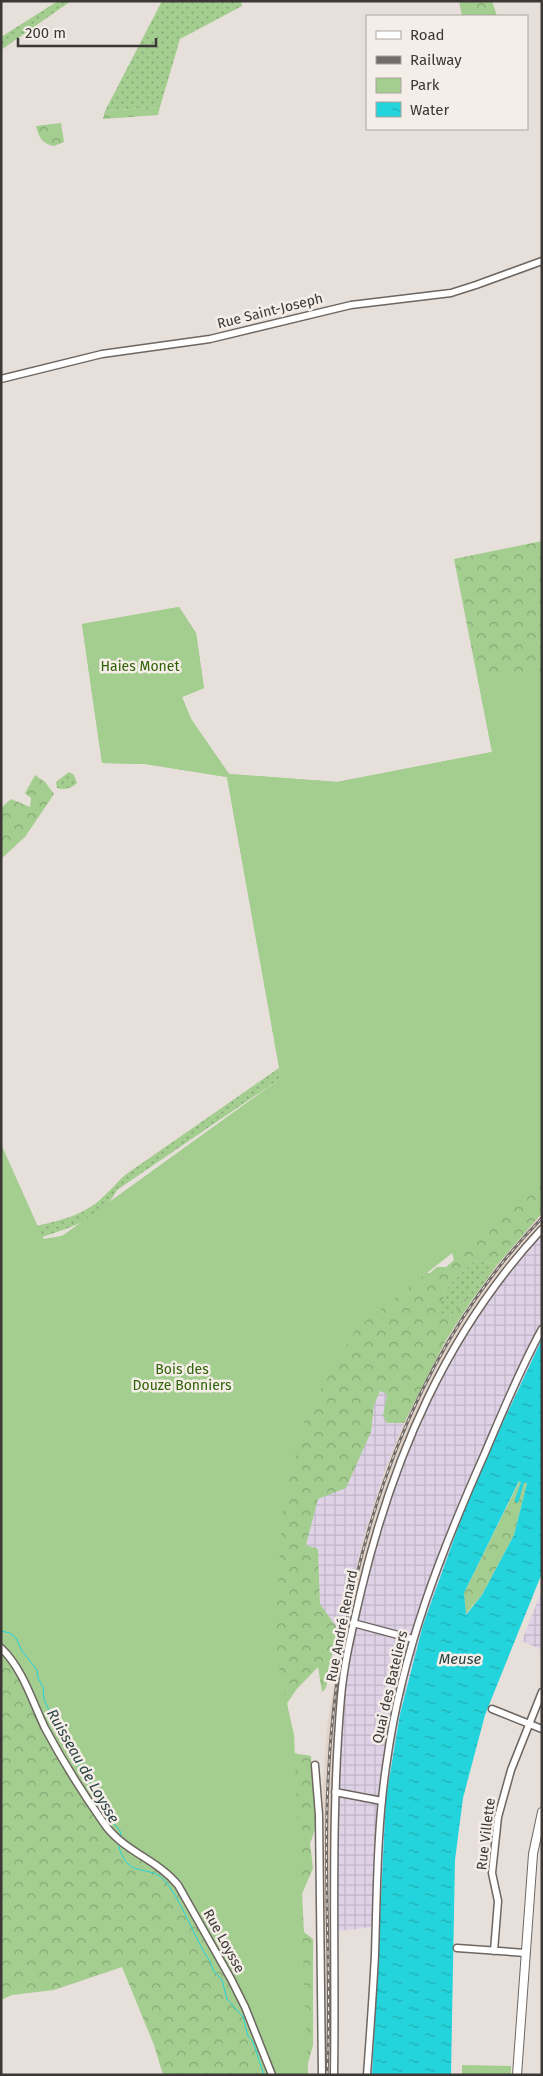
<svg xmlns="http://www.w3.org/2000/svg" width="543" height="2076" viewBox="0 0 543 2076" font-family="'Fira Sans',sans-serif">
  <defs>
    <pattern id="industrial-grid" width="8" height="8" patternUnits="userSpaceOnUse" patternTransform="scale(1.25)"><rect width="8" height="8" fill="#dfd2e6"/><path d="M0 4h8M4 0v8" fill="none" stroke="#c0b5c6"/></pattern>
    <pattern id="grass-dots" width="8" height="8" patternUnits="userSpaceOnUse" patternTransform="scale(1.25)"><rect width="8" height="8" fill="#a3ce8f"/><path d="M2 2h.1M6 6h.1" fill="none" stroke="#86a876" stroke-width="1.8" stroke-linecap="round"/></pattern>
    <pattern id="forest-crowns" width="20" height="18" patternUnits="userSpaceOnUse" patternTransform="scale(1.25)"><rect width="20" height="18" fill="#a3ce8f"/><path d="M2 6a3 3 0 1 1 6 0M12 15a3 3 0 1 1 6 0" fill="none" stroke="#86a876"/></pattern>
    <pattern id="water-ripples" width="26" height="14" patternUnits="userSpaceOnUse" patternTransform="scale(1.25)"><rect width="26" height="14" fill="#24d4dd"/><path d="M2 4q2-2 4 0t4 0M15 11q2-2 4 0t4 0" fill="none" stroke="#20adb4"/></pattern>
  </defs>
  <rect width="100%" height="100%" fill="#e7dfda"/>
  <path fill="#e1d3c8" d="M 542,1213 L 542,1227 L 454,1344 L 437,1374 L 407,1440 L 333,1932 L 333,2075 L 324,2075 L 325,2058 L 323,1783 L 327,1729 L 338,1655 L 345,1615 L 363,1539 L 386,1467 L 411,1406 L 446,1340 L 497,1265 Z"/>
  <path fill="url(#industrial-grid)" d="M 542,1227 L 542,1339 L 473,1486 L 423,1625 L 400,1714 L 386,1798 L 381,1926 L 333,1932 L 334,1746 L 352,1623 L 407,1440 L 437,1374 L 454,1344 Z
    M 401,1336 L 411,1406 L 386,1467 L 363,1539 L 345,1615 L 338,1655 L 310,1651 L 320,1604 L 318,1549 L 306,1545 L 322,1482 Z
    M 542,1590 L 542,1650 L 522,1641 Z"/>
  <path fill="url(#grass-dots)" d="M 58,1 L 71,1 L 1,50 L 1,37 Z
    M 162,1 L 241,1 L 242,6 L 180,39 L 160,107 L 105,111 Z
    M 69,772 L 74,775 L 77,783 C 71,789 64,790 57,788 L 56,782 Z
    M 279,1068 L 281,1078 L 117,1190 C 102,1220 66,1229 36,1239 L 32,1227 C 57,1221 84,1216 103,1197 C 111,1190 117,1182 125,1175 Z
    M 475,1260 L 497,1265 L 470,1303 L 466,1298 L 449,1318 L 437,1311 L 448,1286 Z"/>
  <path fill="url(#forest-crowns)" fill-rule="evenodd" d="M 459,1 L 492,1 L 497,16 L 462,16 Z
    M 160,107 L 158,115 L 103,119 L 105,111 Z
    M 61,123 L 64,142 L 54,146 C 42,144 39,137 36,126 Z
    M 542,541 L 542,1213 L 497,1265 L 475,1260 L 448,1286 L 438,1311 L 449,1318 L 466,1298 L 470,1303 L 446,1340 L 404,1423 L 387,1423 L 383,1416 L 387,1394 L 380,1391 L 374,1405 L 371,1432 L 346,1488 L 318,1499 L 306,1545 L 318,1549 L 320,1604 L 337,1628 L 326,1688 L 322,1692 L 318,1667 L 296,1690 L 282,1711 L 293,1753 L 311,1756 L 316,1826 L 310,1844 L 313,1868 L 302,1894 L 304,1932 L 313,1939 L 313,2045 L 307,2067 L 308,2075 L 163,2075 L 154,2045 L 122,1967 L 54,1990 L 12,1995 L 1,2000 L 1,1146 L 36,1240 L 62,1236 L 72,1231 L 144,1188 L 281,1078 L 227,777 L 145,764 L 102,763 L 82,624 L 179,607 L 196,633 L 204,688 L 182,697 L 191,719 L 229,774 L 337,782 L 492,752 L 454,559 ZM 448,1251 L 452,1253 L 454,1260 L 446,1267 L 437,1267 L 430,1273 L 425,1273 Z
    M 35,775 L 45,782 L 54,794 L 25,837 L 1,859 L 1,808 L 11,799 L 30,807 L 31,798 L 25,793 Z
    M 520,1480 L 521,1482 L 515,1499 L 524,1483 L 527,1483 L 514,1535 L 482,1595 L 465,1615 L 464,1593 Z"/>
  <path fill="#a3ce8f" d="M 179,607 L 196,633 L 204,688 L 182,697 L 191,719 L 229,774 L 337,782 L 492,752 L 478,678 L 542,671 L 542,1182 L 356,1329 L 306,1415 L 283,1503 L 274,1645 L 294,1735 L 308,2075 L 272,2075 L 231,1979 L 178,1885 L 116,1839 L 60,1755 L 20,1673 L 1,1648 L 1,1144 L 44,1240 L 62,1236 L 281,1078 L 227,777 L 145,764 L 102,763 L 82,624 Z
    M 462,2065 L 511,2066 L 511,2075 L 462,2075 Z"/>
  <path fill="url(#water-ripples)" fill-rule="evenodd" d="M 542,1339 L 542,1573 L 485,1715 L 463,1798 L 455,1860 L 451,2075 L 372,2075 L 386,1798 L 400,1714 L 423,1625 L 473,1486 ZM 519,1481 L 521,1482 L 515,1499 L 515,1502 L 518,1503 L 524,1483 L 527,1483 L 514,1535 L 482,1595 L 466,1615 L 464,1593 Z"/>
  <g fill="none" stroke-linecap="round" stroke-linejoin="round">
    <path stroke="#24d4dd" stroke-width="1" d="M 1,1631 L 10,1633 L 16,1638 L 22,1651 L 37,1670 L 38,1678 L 43,1687 L 44,1700 L 51,1714 L 81,1768 L 84,1770 L 96,1794 L 104,1799 L 111,1820 L 120,1831 L 122,1839
      M 119,1845 C 119,1849 120,1851 122,1855 C 131,1876 150,1866 163,1879 C 182,1899 194,1939 211,1963 L 213,1970 L 222,1980 L 227,1999 L 243,2017 L 248,2036 L 253,2042 L 264,2075"/>
    <g stroke="#6d6661" stroke-width="9">
      <path id="minor" d="M 1,379 L 102,354 L 210,339 L 351,305 L 451,293 L 476,285 L 542,261
        M 353,1623 L 413,1639
        M 1,1648 C 23,1669 32,1701 45,1728 C 62,1760 82,1792 103,1822 C 122,1851 157,1859 178,1885 L 231,1979 L 245,2007 L 272,2075
        M 492,1709 L 542,1729
        M 315,1765 L 319,1815 L 322,2075
        M 335,1792 L 382,1801
        M 457,1948 L 526,1953
        M 494,1951 L 498,1901 L 492,1873 L 498,1817 L 511,1770 L 542,1692
        M 334,2075 C 336,1949 330,1823 341,1697 C 344,1662 353,1626 361,1591 C 393,1457 447,1331 542,1229
        M 367,2075 C 370,2035 373,1994 375,1954 C 377,1889 377,1824 387,1760 C 402,1651 441,1552 485,1453 C 503,1411 520,1369 542,1329"/>
    </g>
    <g stroke="#6d6661" stroke-width="10">
      <path id="major" d="M 517,2075 L 533,1854 L 542,1812"/>
    </g>
    <use href="#minor" stroke="#fff" stroke-width="6"/>
    <use href="#major" stroke="#fff" stroke-width="8"/>
    <g stroke="#716c69" stroke-width="3">
      <path id="rail" d="M 327,2075 C 332,1977 323,1880 328,1782 C 337,1583 399,1364 542,1218"/>
    </g>
    <use href="#rail" stroke="#f5ede7" stroke-width="1" stroke-dasharray="4" stroke-linecap="butt"/>
  </g>
  <g text-anchor="middle" dominant-baseline="central" stroke-width="5" stroke-linejoin="round" paint-order="stroke">
    <g font-size="14" fill="#3b3836" stroke="#f5ede7">
      <text transform="translate(270 311) rotate(-14)">Rue Saint-Joseph</text>
      <text transform="translate(342 1626) rotate(-79)">Rue André Renard</text>
      <text transform="translate(390 1687) rotate(-77)">Quai des Bateliers</text>
      <text transform="translate(486 1834) rotate(-83)">Rue Villette</text>
      <text transform="translate(224 1941) rotate(61)">Rue Loysse</text>
    </g>
    <g font-size="14" fill="#2f6307" stroke="#f5ede7">
      <text x="140" y="666">Haies Monet</text>
      <text x="182" y="1369">Bois des<tspan x="182" dy="16">Douze Bonniers</tspan></text>
    </g>
    <g font-size="15" font-style="italic" fill="#2a4446" stroke="#f5ede7">
      <text x="460" y="1659">Meuse</text>
      <text transform="translate(83 1766) rotate(60)">Ruisseau de Loysse</text>
    </g>
  </g>
  <rect width="543" height="2076" fill="none" stroke="#3b3836" stroke-width="5"/>
  <rect x="366" y="15" width="162" height="115" fill="#f5ede7" stroke="#aba5a0"/>
  <rect x="376" y="31" width="25" height="8" fill="#ffffff" stroke="#aba5a0"/>
  <text x="410" y="40" font-size="15" fill="#3b3836">Road</text>
  <rect x="376" y="56" width="25" height="8" fill="#716c69" stroke="#aba5a0"/>
  <text x="410" y="65" font-size="15" fill="#3b3836">Railway</text>
  <rect x="376" y="78" width="25" height="15" fill="#a3ce8f" stroke="#aba5a0"/>
  <text x="410" y="90" font-size="15" fill="#3b3836">Park</text>
  <rect x="376" y="102" width="25" height="15" fill="url(#water-ripples)" stroke="#aba5a0"/>
  <text x="410" y="115" font-size="15" fill="#3b3836">Water</text>
  <path d="M18 38v8h138v-8" fill="none" stroke="#3b3836" stroke-width="2.5"/>
  <text x="25" y="38" font-size="15" fill="#3b3836" stroke="#f5ede7" stroke-width="4" paint-order="stroke">200 m</text>
</svg>
